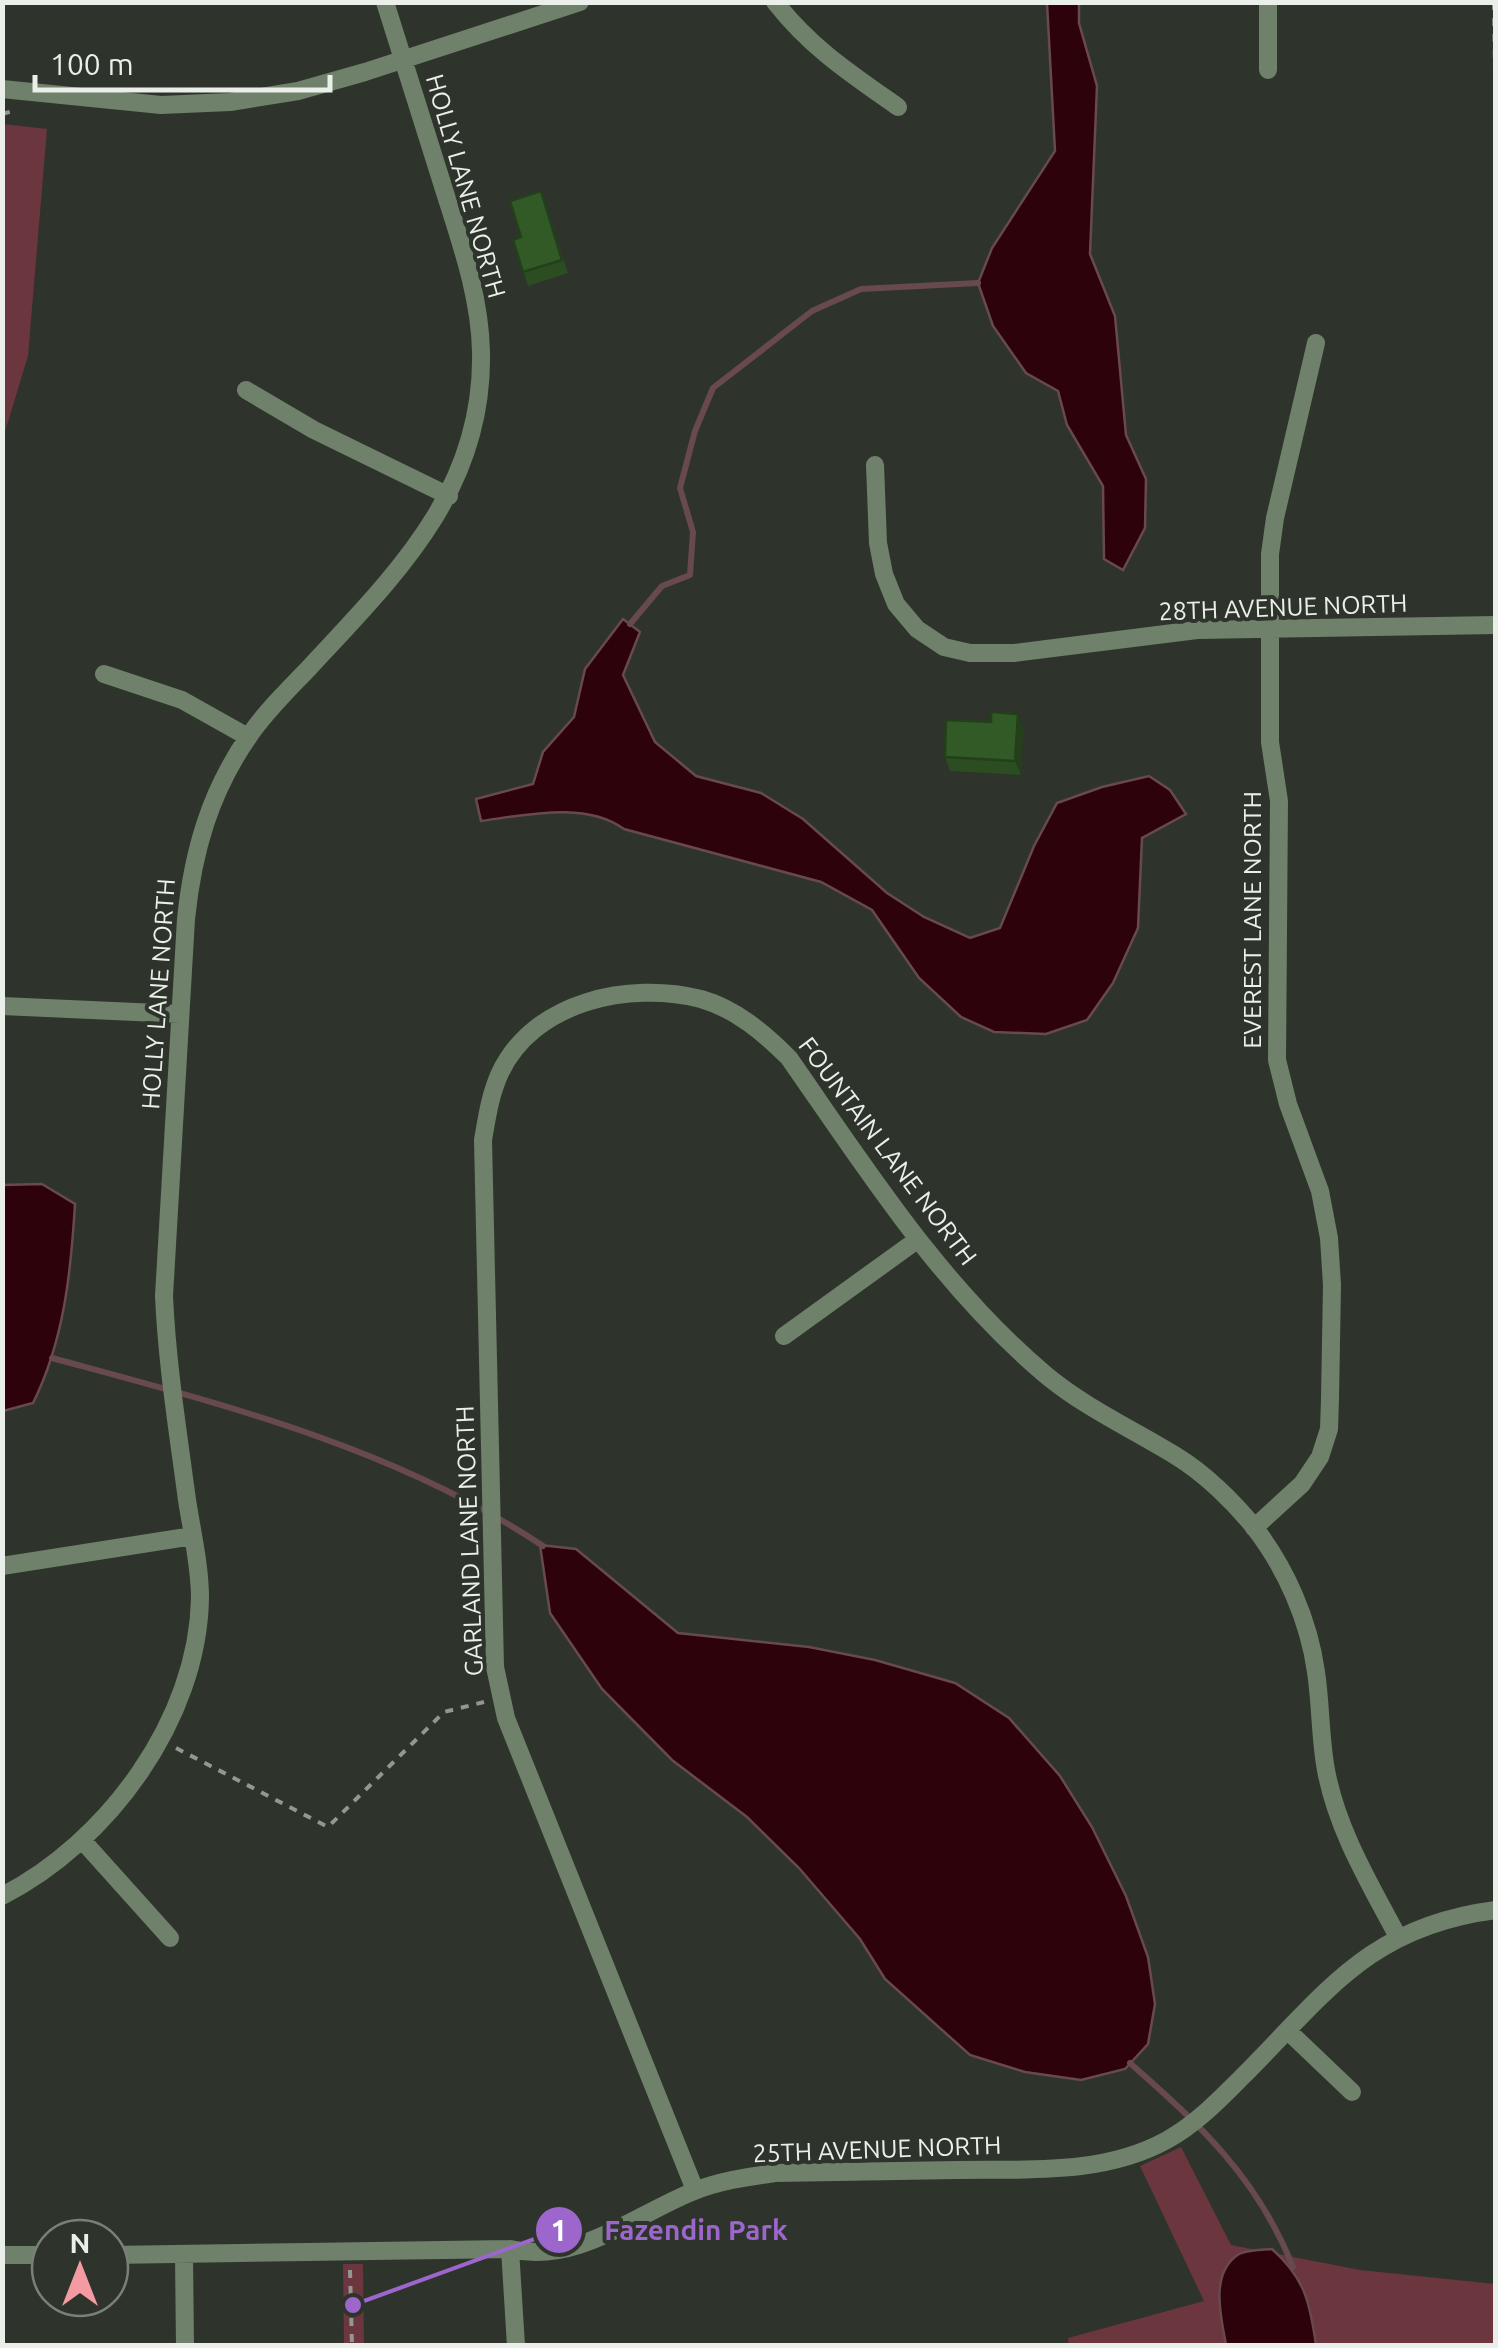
<svg xmlns="http://www.w3.org/2000/svg" width="1498" height="2348" viewBox="0 0 1498 2348" font-family="Ubuntu,sans-serif">
  <rect width="100%" height="100%" fill="#2e342c"/>
  <path fill="#6b363d" d="M 3,124 L 47,129 L 28,356 L 3,438 Z
    M 1181,2147 L 1231,2245 L 1360,2270 L 1495,2284 L 1495,2345 L 1069,2346 L 1068,2338 L 1204,2301 L 1140,2166 Z
    M 343,2264 L 363,2264 L 364,2345 L 344,2345 Z"/>
  <path fill="#2e020b" stroke="#67494e" stroke-width="2.5" d="M 1047,3 L 1079,3 L 1079,23 L 1097,86 L 1090,254 L 1115,316 L 1126,435 L 1146,479 L 1145,528 L 1123,570 L 1104,559 L 1103,486 L 1067,425 L 1058,391 L 1026,373 L 993,326 L 978,283 L 992,248 L 1055,151 Z
    M 623,619 L 640,632 L 623,675 L 655,742 L 696,776 L 761,793 L 803,819 L 887,893 L 924,917 L 970,938 L 1000,928 L 1034,846 L 1057,803 L 1102,787 L 1149,776 L 1170,790 L 1186,814 L 1142,838 L 1138,928 L 1113,983 L 1087,1020 L 1046,1034 L 994,1032 L 961,1017 L 919,978 L 872,910 L 821,882 L 624,829 C 586,801 526,815 481,821 L 476,799 L 533,784 L 543,752 L 574,717 L 585,669 Z
    M 42,1184 L 75,1204 C 71,1272 64,1341 33,1403 L 3,1411 L 3,1185 Z
    M 540,1545 L 576,1549 L 678,1633 L 809,1647 L 875,1660 L 955,1683 L 1009,1718 L 1060,1776 L 1092,1827 L 1126,1896 L 1148,1957 L 1155,2004 L 1148,2044 L 1125,2069 L 1081,2080 L 1025,2072 L 970,2055 L 885,1979 L 860,1939 L 799,1868 L 747,1817 L 672,1760 L 602,1689 L 550,1613 Z
    M 1272,2249 C 1305,2278 1310,2303 1316,2345 L 1226,2345 C 1221,2317 1209,2273 1239,2254 C 1247,2250 1262,2250 1272,2249 Z"/>
  <g fill="none" stroke-linecap="round" stroke-linejoin="round">
    <path stroke="#67494e" stroke-width="6" d="M 630,624 L 662,586 L 690,575 L 693,532 L 680,488 L 695,431 L 713,388 L 812,311 L 861,289 L 978,283
      M 52,1358 C 221,1404 395,1447 543,1546
      M 1130,2063 C 1201,2126 1257,2177 1293,2267"/>
    <path stroke="#929791" stroke-width="4" stroke-dasharray="8 8" stroke-linecap="butt" d="M 1494,2 L 1496,134
      M 2,114 L 17,110
      M 176,1748 L 328,1827 L 444,1712 L 484,1702
      M 350,2270 L 352,2346"/>
    <path stroke="#6f816a" stroke-width="18" d="M 775,2 C 811,48 851,74 898,107
      M 1268,2 L 1268,70
      M 2,89 L 161,105 L 230,102 L 298,91 L 365,72 L 580,2
      M 246,390 L 314,430 L 449,496
      M 875,465 L 878,543 L 884,574 L 896,604 L 917,629 L 944,647 L 970,653 L 1014,653 L 1197,630 L 1496,625
      M 104,674 L 182,700 L 248,737
      M 2,1006 L 180,1014
      M 784,1336 L 917,1240
      M 1254,1528 L 1302,1484 L 1320,1457 L 1329,1429 L 1330,1399 L 1332,1285 L 1329,1238 L 1320,1191 L 1288,1104 L 1277,1060 L 1279,801 L 1270,742 L 1270,554 L 1275,518 L 1316,343
      M 2,1566 L 193,1536
      M 82,1840 L 170,1938
      M 2,1896 C 108,1842 198,1719 200,1598 C 200,1566 192,1532 187,1500 C 178,1432 167,1364 164,1296 L 186,919 C 193,851 210,792 249,736 C 266,711 289,689 309,668 C 396,574 484,490 481,352 C 480,294 459,238 442,183 C 423,123 404,63 385,2
      M 1288,2031 L 1352,2092
      M 695,2190 L 506,1718 L 495,1667 L 483,1140 C 487,1117 490,1095 500,1073 C 534,1001 629,981 701,999 C 736,1009 764,1033 789,1058 C 867,1170 941,1287 1047,1376 C 1086,1408 1132,1429 1176,1456 C 1204,1473 1233,1501 1254,1527 C 1286,1568 1309,1621 1316,1672 C 1321,1705 1320,1738 1326,1770 C 1337,1830 1370,1884 1398,1937
      M 510,2249 L 516,2346
      M 2,2255 L 50,2255
      M 110,2255 L 510,2249 C 576,2265 633,2216 692,2192 C 718,2181 747,2177 775,2173 C 836,2172 897,2171 958,2170 C 1028,2169 1104,2175 1167,2140 C 1196,2124 1219,2100 1242,2077 C 1326,1993 1369,1926 1496,1910
      M 184,2256 L 185,2346"/>
  </g>
  <path fill="#2b4d21" d="M 541,191 L 568,273 L 528,286 L 513,240 L 521,237 Z
    M 1023,727 L 1021,775 L 950,771 L 945,757 Z"/>
  <path fill="#233f1b" d="M 1018,714 L 1023,727 L 1021,775 L 1015,761 Z"/>
  <path fill="#325a26" stroke="#233f1b" stroke-width="2.5" d="M 541,191 L 562,260 L 523,272 L 513,240 L 521,237 L 510,201 Z
    M 991,712 L 1018,714 L 1015,761 L 945,757 L 946,720 L 991,722 Z"/>
  <g text-anchor="middle" dominant-baseline="central" stroke-width="8" stroke-linejoin="round" paint-order="stroke">
    <g font-size="25" fill="#ebefea" stroke="#2e342c">
      <text transform="translate(466 186) rotate(74)">HOLLY LANE NORTH</text>
      <text transform="translate(1283 607) rotate(-2)">28TH AVENUE NORTH</text>
      <text transform="translate(1252 920) rotate(-90)">EVEREST LANE NORTH</text>
      <text transform="translate(158 994) rotate(-86)">HOLLY LANE NORTH</text>
      <text transform="translate(888 1151) rotate(53)">FOUNTAIN LANE NORTH</text>
      <text transform="translate(469 1541) rotate(-92)">GARLAND LANE NORTH</text>
      <text transform="translate(877 2149) rotate(-2)">25TH AVENUE NORTH</text>
    </g>
  </g>
  <path fill="none" stroke="#9d66cc" stroke-width="4" d="M353 2305L559 2230"/>
  <g fill="#9d66cc" stroke="#2e342c" stroke-width="4">
    <circle cx="353" cy="2305" r="10"/>
    <circle cx="559" cy="2230" r="25"/>
  </g>
  <g font-size="30" text-anchor="middle" font-weight="bold" fill="#fff">
    <text x="559" y="2241">1</text>
  </g>
  <g font-size="28" text-anchor="middle" font-weight="bold" fill="#9d66cc" stroke="#2e342c" stroke-width="8" stroke-linejoin="round" paint-order="stroke">
    <text x="696" y="2240">Fazendin Park</text>
  </g>
  <rect width="1498" height="2348" fill="none" stroke="#ebefea" stroke-width="10"/>
  <g transform="translate(80 2268)"><circle r="48" fill="#2e342c" stroke="#7a7f78" stroke-width="2.5"/>
  <path d="M0-8L18 38L0 25L-18 38Z" fill="#f49aa3"/>
  <text y="-15" font-size="28" font-weight="bold" text-anchor="middle" fill="#ebefea">N</text>
  </g>
  <path d="M35 75v15h295v-15" fill="none" stroke="#ebefea" stroke-width="5"/>
  <text x="50" y="75" font-size="30" fill="#ebefea" stroke="#2e342c" stroke-width="8" paint-order="stroke">100 m</text>
</svg>
